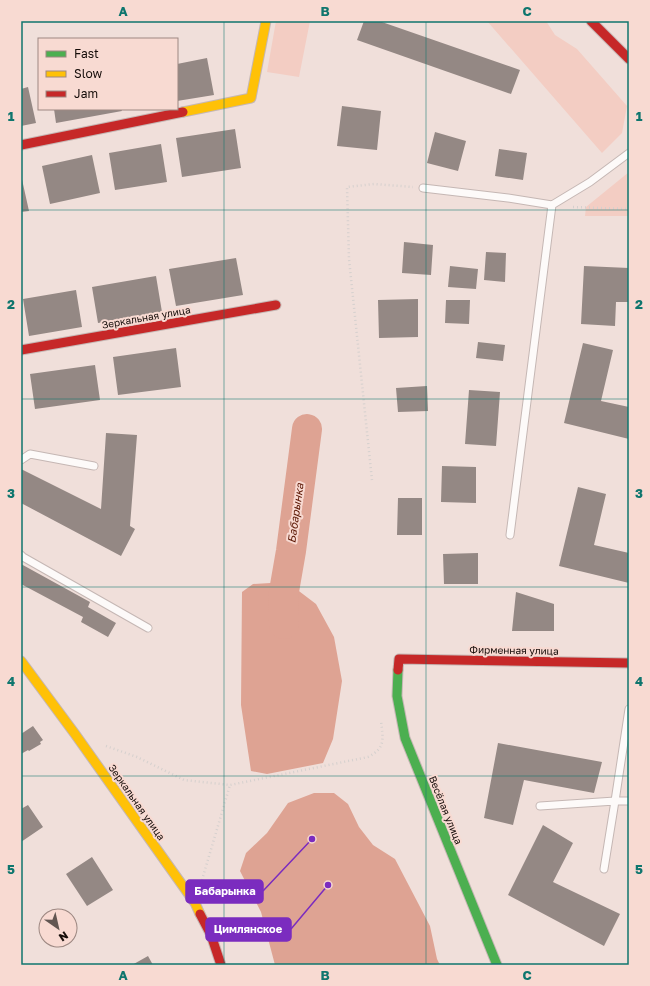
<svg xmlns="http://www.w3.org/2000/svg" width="650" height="986" viewBox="0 0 650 986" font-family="'Golos Text',sans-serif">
  <rect width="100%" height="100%" fill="#f0dfda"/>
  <path fill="#f3cdc3" d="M 276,21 L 310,21 L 299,77 L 267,72 Z
    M 487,21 L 546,21 L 555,35 L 577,49 L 627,106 L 622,133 L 602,153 Z
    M 629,172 L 629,216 L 585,216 L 586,207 Z"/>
  <path fill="#dea393" d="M 287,582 L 316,604 L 334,637 L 342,681 L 333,739 L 323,763 L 267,774 L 251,771 L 241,705 L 242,592 L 253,584 Z
    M 314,793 L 334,793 L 348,804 L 359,827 L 373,845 L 395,859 L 430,926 L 437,959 L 440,965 L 275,965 L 261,912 L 240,871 L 246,853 L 267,833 L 288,803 Z"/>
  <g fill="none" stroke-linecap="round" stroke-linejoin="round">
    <path stroke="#dea393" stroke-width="30" d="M 284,624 L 283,597 L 291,551 L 307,429"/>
  </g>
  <path fill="#948884" d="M 364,21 L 379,21 L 520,70 L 511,94 L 357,40 Z
    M 207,58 L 214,95 L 177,101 L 177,64 Z
    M 28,87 L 36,123 L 21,126 L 21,89 Z
    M 342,106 L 381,111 L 377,150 L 337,146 Z
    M 54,109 L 121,109 L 122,111 L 56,123 Z
    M 235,129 L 241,168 L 182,177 L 176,138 Z
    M 435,132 L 466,141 L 458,171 L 427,163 Z
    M 161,144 L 167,182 L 115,190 L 109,153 Z
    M 499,149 L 527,153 L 523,180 L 495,176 Z
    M 92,155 L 100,193 L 50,204 L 42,166 Z
    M 21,175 L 29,211 L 21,212 Z
    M 404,242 L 433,245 L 431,275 L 402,273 Z
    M 486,252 L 506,253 L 505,282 L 484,280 Z
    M 236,258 L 243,295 L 176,306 L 169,269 Z
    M 450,266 L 478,269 L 476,289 L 448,287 Z
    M 584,266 L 629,268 L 629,302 L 616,302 L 615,326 L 581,324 Z
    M 156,276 L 162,312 L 98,323 L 92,287 Z
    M 76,290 L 82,327 L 29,336 L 23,299 Z
    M 418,299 L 418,337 L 379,338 L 378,300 Z
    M 446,300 L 470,300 L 469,324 L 445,323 Z
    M 478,342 L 505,345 L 503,361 L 476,358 Z
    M 583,343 L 613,350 L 601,401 L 629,407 L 629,439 L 564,423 Z
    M 176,348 L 181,387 L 118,395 L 113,357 Z
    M 95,365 L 100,400 L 35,409 L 30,374 Z
    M 427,386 L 428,411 L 398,412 L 396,388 Z
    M 469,390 L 500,392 L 496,446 L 465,444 Z
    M 106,433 L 137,435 L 130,526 L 135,529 L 121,556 L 21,503 L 21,469 L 101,509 Z
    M 442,466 L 476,467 L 476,503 L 441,502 Z
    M 578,487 L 606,494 L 594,545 L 629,553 L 629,583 L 559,566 Z
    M 398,498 L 422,498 L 422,535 L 397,535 Z
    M 478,553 L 478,584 L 444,584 L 443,554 Z
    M 21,564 L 90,602 L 88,607 L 116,623 L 108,637 L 81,622 L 83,617 L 21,584 Z
    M 516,592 L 554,604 L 554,631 L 512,631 Z
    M 33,726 L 43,740 L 40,742 L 41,744 L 29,751 L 28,750 L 21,754 L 21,734 Z
    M 498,743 L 602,762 L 594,793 L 524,780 L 513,825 L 484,818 Z
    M 28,805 L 43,827 L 21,842 L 21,809 Z
    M 543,825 L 573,843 L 553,882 L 620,914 L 604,946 L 508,895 Z
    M 92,857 L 113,890 L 87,906 L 66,874 Z
    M 148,956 L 153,965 L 132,965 Z"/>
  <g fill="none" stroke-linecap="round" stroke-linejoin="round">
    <g stroke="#c5b7b4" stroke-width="9">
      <path id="lane" d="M 423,188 L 508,198 L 552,205 L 590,182 L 629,153
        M 21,460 L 30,454 L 94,466
        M 510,535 L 552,205
        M 21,555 L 23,557 L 148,628
        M 540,806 L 615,801 L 629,709
        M 604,869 L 615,801 L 629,801"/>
    </g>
    <g stroke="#c5b7b4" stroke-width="11">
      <path id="fast" d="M 398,670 L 397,696 L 405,738 L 497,965"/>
    </g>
    <g stroke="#c5b7b4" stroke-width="11">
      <path id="slow" d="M 183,112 L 251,98 L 266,21
        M 21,661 L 75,734 L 195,903 L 200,914"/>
    </g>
    <g stroke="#c5b7b4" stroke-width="11">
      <path id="jam" d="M 591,21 L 629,59
        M 21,145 L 183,112
        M 21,350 L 276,305
        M 398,670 L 399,659 L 629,663
        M 200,914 L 211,935 L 221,965"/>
    </g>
    <path stroke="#d5d0ce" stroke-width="2.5" stroke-dasharray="1 3" stroke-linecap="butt" d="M 573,207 L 629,209
      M 372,480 L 349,259 L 347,187 L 374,184 L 413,187
      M 106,746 L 137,757 L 184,780 L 230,785 L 368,757 C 386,748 383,739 381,721
      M 202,880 L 230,785"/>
    <use href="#lane" stroke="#fdfaf9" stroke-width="7"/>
    <use href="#fast" stroke="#4caf50" stroke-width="9"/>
    <use href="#slow" stroke="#ffc107" stroke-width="9"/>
    <use href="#jam" stroke="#c62828" stroke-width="9"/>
  </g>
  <path fill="none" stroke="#0f766e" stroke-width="1" stroke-opacity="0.55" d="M 224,21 L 224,965M 426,21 L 426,965M 21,210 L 629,210M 21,399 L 629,399M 21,587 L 629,587M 21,776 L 629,776"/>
  <g text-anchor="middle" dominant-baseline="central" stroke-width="4" stroke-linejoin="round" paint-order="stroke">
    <g font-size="10" fill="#150c09" stroke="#f8dad2">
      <text transform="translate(146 317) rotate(-10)">Зеркальная улица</text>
      <text transform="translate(514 650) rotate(1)">Фирменная улица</text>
      <text transform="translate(137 802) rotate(55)">Зеркальная улица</text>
      <text transform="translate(446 810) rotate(68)">Весёлая улица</text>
    </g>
    <g font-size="11" font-style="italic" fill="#5a1502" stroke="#f8dad2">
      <text transform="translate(295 513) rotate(-82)">Бабарынка</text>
    </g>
  </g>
  <path fill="none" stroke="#7b2cbf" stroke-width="1.5" d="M312 839L263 891M328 885L291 929"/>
  <g fill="#7b2cbf" stroke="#f8dad2" stroke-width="1.5">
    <circle cx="312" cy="839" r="4"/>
    <circle cx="328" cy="885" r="4"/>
  </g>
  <g fill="#7b2cbf" stroke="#7b2cbf" stroke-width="1.5">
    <rect x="186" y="880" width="77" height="23" rx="4"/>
    <rect x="206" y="918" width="85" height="23" rx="4"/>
  </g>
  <g font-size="11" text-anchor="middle" font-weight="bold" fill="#fff">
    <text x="225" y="895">Бабарынка</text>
    <text x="248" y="933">Цимлянское</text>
  </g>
  <rect width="650" height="986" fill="none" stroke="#f8dad2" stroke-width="44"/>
  <rect x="38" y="38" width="140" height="72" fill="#f8dad2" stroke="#9d8882"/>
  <rect x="46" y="51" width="20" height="6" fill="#4caf50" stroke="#9d8882"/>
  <text x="74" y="58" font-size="12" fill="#150c09">Fast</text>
  <rect x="46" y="71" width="20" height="6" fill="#ffc107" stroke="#9d8882"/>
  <text x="74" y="78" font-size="12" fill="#150c09">Slow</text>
  <rect x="46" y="91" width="20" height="6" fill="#c62828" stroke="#9d8882"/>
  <text x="74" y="98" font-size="12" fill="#150c09">Jam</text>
  <g transform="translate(58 928) rotate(146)"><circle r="19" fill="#f8dad2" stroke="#9d8882"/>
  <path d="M0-3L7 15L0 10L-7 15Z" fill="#625652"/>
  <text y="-6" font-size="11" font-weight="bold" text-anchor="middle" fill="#150c09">N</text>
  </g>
  <rect x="22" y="22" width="606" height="942" fill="none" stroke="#0f766e" stroke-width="1.5"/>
  <g font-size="13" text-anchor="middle" font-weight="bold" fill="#0f766e">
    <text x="123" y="16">A</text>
    <text x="325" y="16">B</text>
    <text x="527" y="16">C</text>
    <text x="11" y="121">1</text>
    <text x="639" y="121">1</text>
    <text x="11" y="309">2</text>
    <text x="639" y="309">2</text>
    <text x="11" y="498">3</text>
    <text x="639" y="498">3</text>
    <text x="11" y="686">4</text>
    <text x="639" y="686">4</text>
    <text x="11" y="874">5</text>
    <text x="639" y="874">5</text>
    <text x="123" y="980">A</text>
    <text x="325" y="980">B</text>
    <text x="527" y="980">C</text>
  </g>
</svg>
